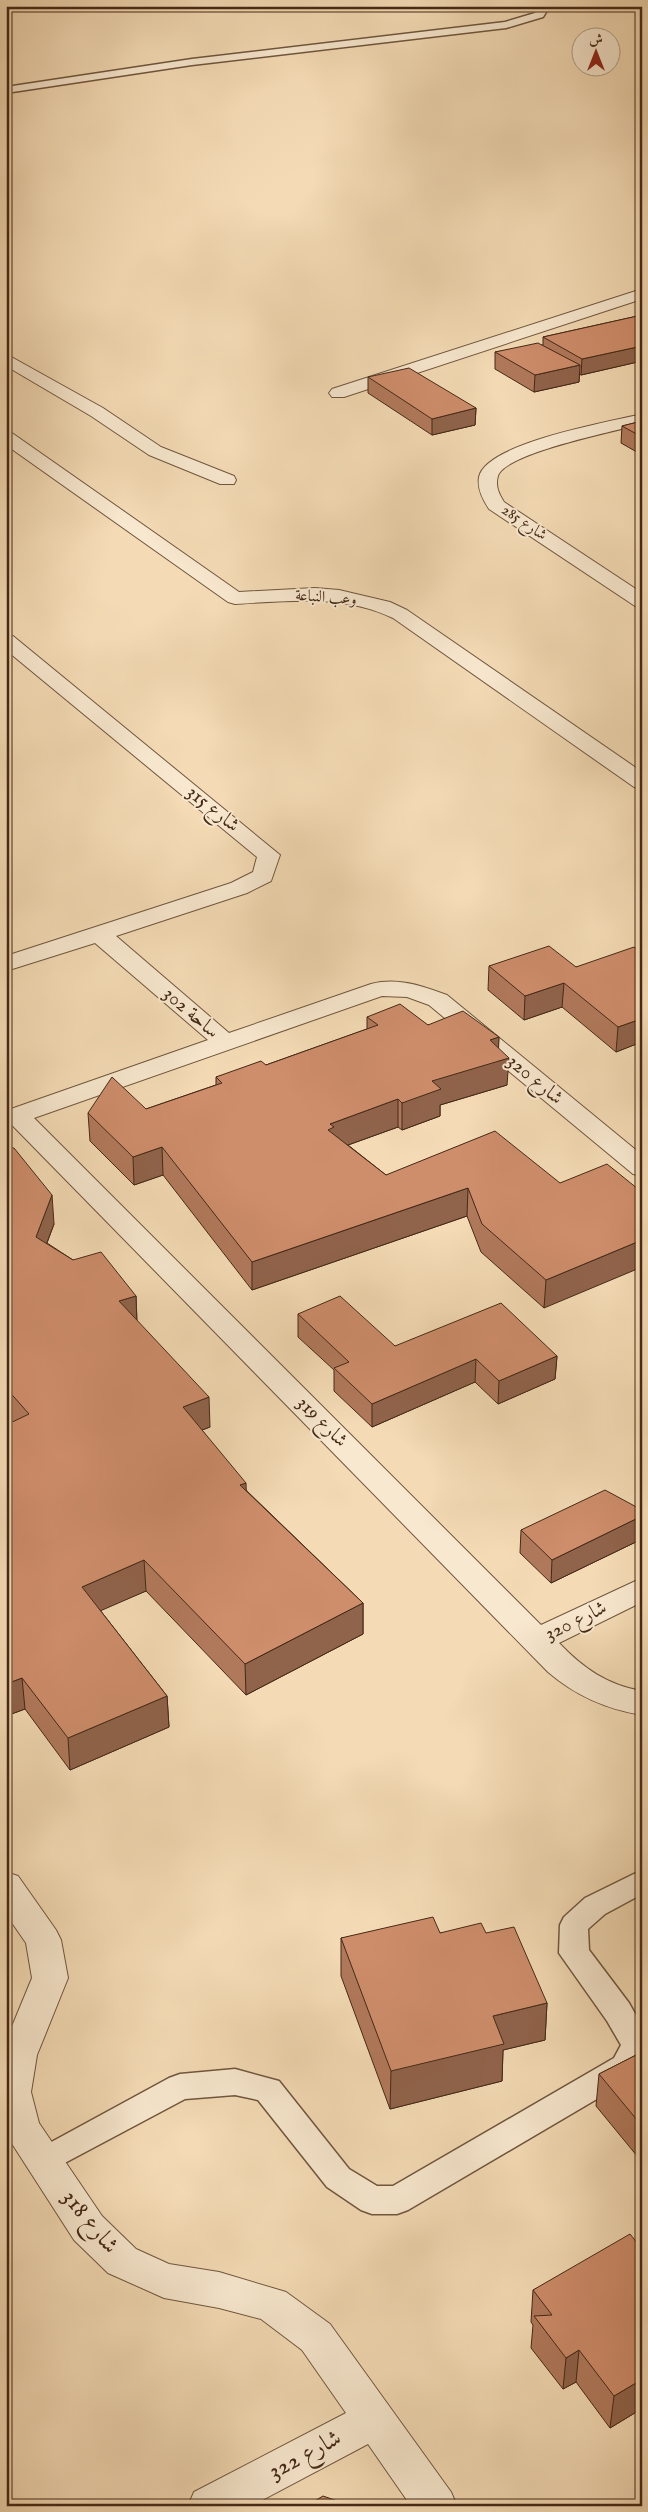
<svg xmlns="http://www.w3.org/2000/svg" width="648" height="2512" viewBox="0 0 648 2512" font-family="'IM FELL English',Amiri,serif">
  <rect width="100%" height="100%" fill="#f4dbb5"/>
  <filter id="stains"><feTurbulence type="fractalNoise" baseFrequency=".004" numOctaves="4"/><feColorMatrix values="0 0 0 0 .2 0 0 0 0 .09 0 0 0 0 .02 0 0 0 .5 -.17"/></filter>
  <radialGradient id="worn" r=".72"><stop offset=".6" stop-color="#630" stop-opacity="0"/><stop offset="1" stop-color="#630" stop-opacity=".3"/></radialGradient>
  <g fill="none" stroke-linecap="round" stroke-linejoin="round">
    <g stroke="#70563e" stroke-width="3">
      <path id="lane" d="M 540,6 L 550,6 L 543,17 L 506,28 L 192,65 L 6,93 L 6,87 L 192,59 L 505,22 L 535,13 Z
        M 642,1870 L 642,1894 L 605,1914 L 588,1929 L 589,1950 L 629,2003 L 642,2026 L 642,2065 L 636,2076 L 408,2210 L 397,2214 L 372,2214 L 361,2210 L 327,2187 L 258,2100 L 235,2095 L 185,2099 L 44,2174 L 33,2170 L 28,2161 L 33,2152 L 169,2078 L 180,2074 L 235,2069 L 279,2081 L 349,2169 L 377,2186 L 393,2186 L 614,2058 L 621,2045 L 607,2021 L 559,1953 L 560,1925 L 564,1917 L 585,1898 Z"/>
    </g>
    <g stroke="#70563e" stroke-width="2">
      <path id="street" d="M 642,289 L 642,299 L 344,397 L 332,397 L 329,393 L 332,389 Z
        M 6,354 L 103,408 L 161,447 L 234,476 L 236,480 L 234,484 L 220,484 L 149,455 L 91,416 L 6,366 Z
        M 642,414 L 642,424 C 616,431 505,453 498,476 C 495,486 499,494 504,502 L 642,593 L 642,608 L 635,606 L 489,509 C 483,500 477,489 479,477 C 486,443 609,422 642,414 Z
        M 6,432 L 12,433 L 239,592 L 315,588 L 339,590 L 390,602 L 407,610 L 642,772 L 642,789 L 634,787 L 393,618 C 343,594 289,601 235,604 L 228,602 L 6,445 Z
        M 6,634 L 13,636 L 280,855 L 271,881 L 247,893 L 116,936 L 229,1033 L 371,984 C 398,977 422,986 447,995 L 642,1155 L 642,1176 L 633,1174 L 429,1005 L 407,997 L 382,996 L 34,1118 L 541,1625 L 642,1578 L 642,1602 L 559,1643 C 583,1668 607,1685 642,1691 L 642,1715 C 606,1709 576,1696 548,1672 L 12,1125 L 6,1127 L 8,1110 L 208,1040 L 95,943 L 6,971 L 6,956 L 231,883 L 253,872 L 257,857 L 6,650 Z
        M 6,1872 L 18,1876 L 56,1930 L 61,1940 L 68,1978 L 37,2055 L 31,2092 L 39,2123 L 102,2216 L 136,2249 L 169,2264 L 219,2272 L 286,2292 L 330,2324 L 451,2492 L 457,2506 L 411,2506 L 368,2444 L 251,2506 L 188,2506 L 194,2492 L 346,2413 L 302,2350 L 261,2319 L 219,2308 L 164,2298 L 108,2273 L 74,2240 L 9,2139 L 6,2134 L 6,2041 L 32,1978 L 26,1943 L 6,1914 Z"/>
    </g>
    <use href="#lane" fill="#f8e8cf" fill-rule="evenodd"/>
    <use href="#street" fill="#f8e8cf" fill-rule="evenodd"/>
  </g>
  <path fill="#b1795c" stroke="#442917" d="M 642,315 L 642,361 L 581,375 L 579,374 L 579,382 L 534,392 L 495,369 L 495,352 L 543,345 L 543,337 Z
    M 368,377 L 476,408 L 475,425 L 432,435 L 368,393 Z
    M 642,421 L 642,455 L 621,443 L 622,426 Z
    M 642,953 L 642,1050 L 639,1043 L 616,1052 L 562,1007 L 524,1020 L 488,990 L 489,966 L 576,967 Z
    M 367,1017 L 428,1025 L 499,1037 L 498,1048 L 507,1085 L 440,1105 L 440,1116 L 402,1130 L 398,1127 L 348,1145 L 386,1175 L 560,1183 L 544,1308 L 481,1252 L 467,1216 L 252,1290 L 163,1175 L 134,1185 L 90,1141 L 88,1113 L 146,1109 L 216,1085 L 216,1077 L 266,1065 L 367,1029 Z
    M 6,1147 L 54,1224 L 47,1243 L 73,1260 L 136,1296 L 137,1321 L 210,1427 L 202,1430 L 247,1491 L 363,1603 L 363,1634 L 246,1695 L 146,1591 L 100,1610 L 167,1696 L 169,1727 L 70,1770 L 25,1709 L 6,1716 L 6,1425 L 12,1422 L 6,1415 Z
    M 298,1314 L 395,1346 L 557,1356 L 555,1379 L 498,1404 L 475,1382 L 372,1427 L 334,1391 L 334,1370 L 298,1337 Z
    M 642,1510 L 642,1539 L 551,1583 L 520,1553 L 521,1530 Z
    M 440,1933 L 486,1933 L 547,2003 L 545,2040 L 503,2050 L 502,2081 L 390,2109 L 341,1976 L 341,1938 Z
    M 642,2052 L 642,2162 L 596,2106 L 599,2074 Z
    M 642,2249 L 642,2416 L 638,2411 L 610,2428 L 576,2382 L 563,2389 L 531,2348 L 533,2325 L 531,2322 L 533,2290 Z"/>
  <path fill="#90634b" stroke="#442917" d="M 642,346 L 642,361 L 581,375 L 582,359 Z
    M 580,365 L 579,382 L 534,392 L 535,375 Z
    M 476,408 L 475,425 L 432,435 L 432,419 Z
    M 564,983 L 562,1007 L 524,1020 L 525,996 Z
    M 641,1019 L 639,1043 L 616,1052 L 618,1027 Z
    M 499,1037 L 498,1061 L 509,1058 L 507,1085 L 440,1105 L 440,1116 L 402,1130 L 402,1103 L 432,1081 L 490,1040 Z
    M 398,1099 L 398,1127 L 334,1150 L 328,1130 L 330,1124 Z
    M 162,1147 L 163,1175 L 134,1185 L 133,1157 Z
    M 468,1188 L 467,1216 L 252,1290 L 252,1262 Z
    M 52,1195 L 54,1224 L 38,1266 L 36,1237 Z
    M 642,1240 L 642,1267 L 544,1308 L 546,1280 Z
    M 136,1296 L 137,1326 L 119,1301 Z
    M 557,1356 L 555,1379 L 498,1404 L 499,1381 Z
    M 476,1359 L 475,1382 L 372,1427 L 372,1404 Z
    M 209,1397 L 210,1427 L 184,1437 L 183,1407 Z
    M 246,1483 L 247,1513 L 240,1485 Z
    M 642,1516 L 642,1539 L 551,1583 L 552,1560 Z
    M 144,1560 L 146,1591 L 84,1618 L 82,1587 Z
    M 363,1603 L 363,1634 L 246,1695 L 245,1664 Z
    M 22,1678 L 25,1709 L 6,1716 L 6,1684 Z
    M 167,1696 L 169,1727 L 70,1770 L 68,1738 Z
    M 547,2003 L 545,2040 L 503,2050 L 502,2081 L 390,2109 L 391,2071 L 493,2016 Z
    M 579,2350 L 576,2382 L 563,2389 L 566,2358 Z
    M 641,2380 L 638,2411 L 610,2428 L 614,2396 Z"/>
  <path fill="#ce8d6b" stroke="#442917" d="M 642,315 L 642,346 L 582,359 L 543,337 Z
    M 538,343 L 580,365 L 535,375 L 495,352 Z
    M 409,368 L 476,408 L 432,419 L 368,377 Z
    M 642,421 L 642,437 L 622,426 Z
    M 549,946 L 576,967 L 634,947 L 642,953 L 642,1021 L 641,1019 L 618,1027 L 564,983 L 525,996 L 489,966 Z
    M 400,1004 L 428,1025 L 463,1011 L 499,1037 L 490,1040 L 509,1058 L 432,1081 L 441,1089 L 402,1103 L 398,1099 L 330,1124 L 334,1127 L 328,1130 L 386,1175 L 495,1131 L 560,1183 L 607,1164 L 638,1189 L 642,1188 L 642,1240 L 546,1280 L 482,1224 L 468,1188 L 252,1262 L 162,1147 L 133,1157 L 88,1113 L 112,1077 L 146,1109 L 222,1083 L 216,1077 L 261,1061 L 266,1065 L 378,1025 L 367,1017 Z
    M 6,1147 L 14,1148 L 52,1195 L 36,1237 L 73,1260 L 101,1252 L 136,1296 L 119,1301 L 209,1397 L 183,1407 L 246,1483 L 240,1485 L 363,1603 L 245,1664 L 144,1560 L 82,1587 L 167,1696 L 68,1738 L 22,1678 L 6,1684 L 6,1425 L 29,1414 L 6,1388 Z
    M 340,1296 L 395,1346 L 501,1303 L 557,1356 L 499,1381 L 476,1359 L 372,1404 L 334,1368 L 349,1362 L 298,1314 Z
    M 605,1490 L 642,1510 L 642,1516 L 552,1560 L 521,1530 Z
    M 433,1917 L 440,1933 L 481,1923 L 486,1933 L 514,1927 L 547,2003 L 493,2016 L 504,2044 L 391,2071 L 341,1938 Z
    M 642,2052 L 642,2126 L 599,2074 Z
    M 630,2234 L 642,2249 L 642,2380 L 641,2380 L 614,2396 L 579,2350 L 566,2358 L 534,2316 L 552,2315 L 533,2290 Z
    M 323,2496 L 352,2506 L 306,2506 Z"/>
  <g text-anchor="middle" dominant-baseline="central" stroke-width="4" stroke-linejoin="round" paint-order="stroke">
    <g font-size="16" fill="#442917" stroke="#f8e8cf">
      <text transform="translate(524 523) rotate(34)">شارع 285</text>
      <text transform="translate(326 598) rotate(4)">وعب النباعة</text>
    </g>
    <g font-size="20" fill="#442917" stroke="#f8e8cf">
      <text transform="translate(213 809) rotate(39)">شارع 315</text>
      <text transform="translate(191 1013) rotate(41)">ساحة 302</text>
      <text transform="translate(535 1080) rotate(40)">شارع 320</text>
      <text transform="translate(322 1422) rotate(45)">شارع 319</text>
      <text transform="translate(576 1621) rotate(-26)">شارع 320</text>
    </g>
    <g font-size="24" fill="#442917" stroke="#f8e8cf">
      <text transform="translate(90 2222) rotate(51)">شارع 318</text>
      <text transform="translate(305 2455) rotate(-28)">شارع 322</text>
    </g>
  </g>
  <rect width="648" height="2512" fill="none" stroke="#f4dbb5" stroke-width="25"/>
  <rect x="8" y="8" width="633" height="2497" fill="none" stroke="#442917" stroke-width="2.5"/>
  <rect x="12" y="12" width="623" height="2487" fill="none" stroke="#442917"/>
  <g transform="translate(596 52)"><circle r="24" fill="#f8e8cf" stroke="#b09c85"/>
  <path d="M0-4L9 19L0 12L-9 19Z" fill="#8f2418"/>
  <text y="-8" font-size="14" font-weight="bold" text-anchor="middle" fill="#442917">ش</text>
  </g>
  <rect width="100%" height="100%" filter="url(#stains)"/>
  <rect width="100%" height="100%" fill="url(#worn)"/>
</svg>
